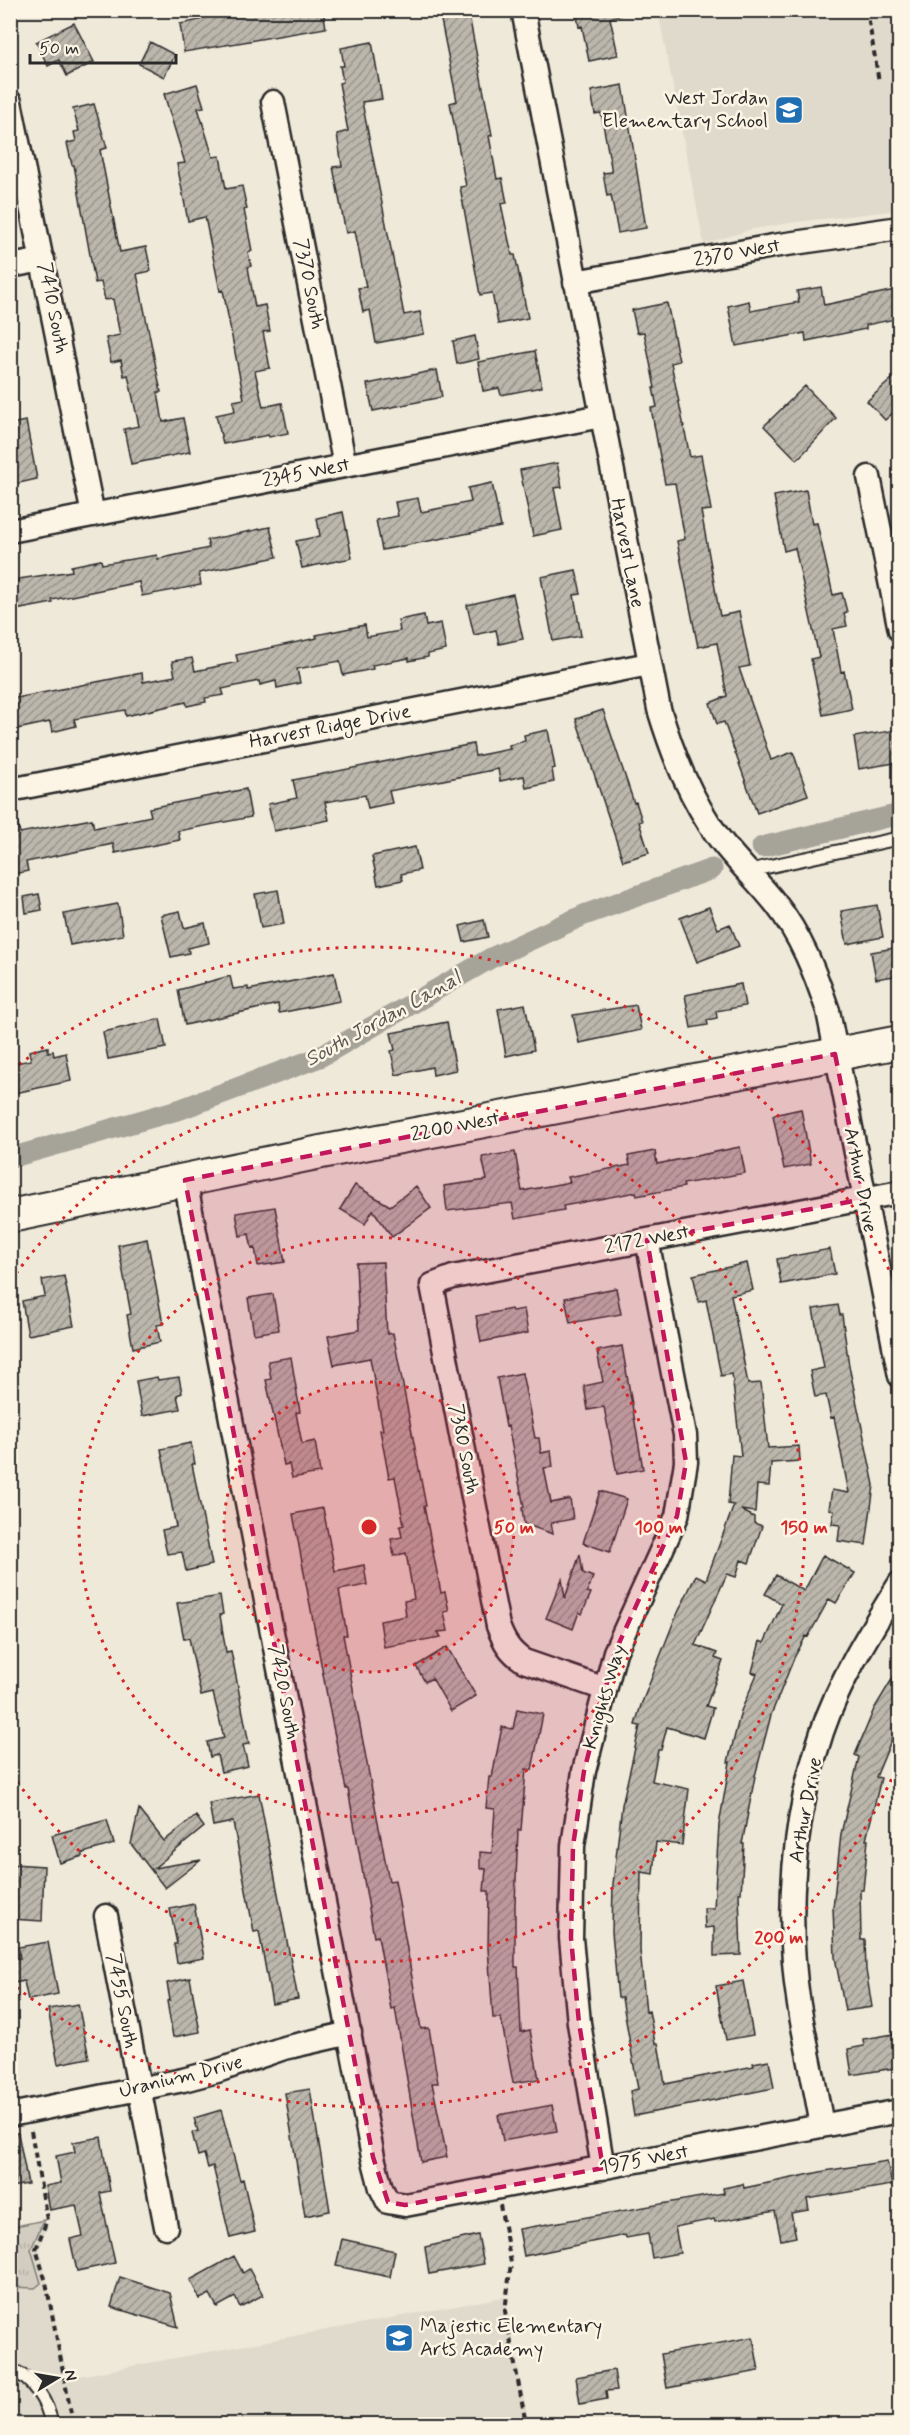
<svg xmlns="http://www.w3.org/2000/svg" width="910" height="2435" viewBox="0 0 910 2435" font-family="Mynerve,sans-serif">
  <defs>
    <pattern id="grass-tufts" width="24" height="20" patternUnits="userSpaceOnUse" patternTransform="scale(1.5)"><rect width="24" height="20" fill="#d2cdc0"/><path d="M3 7l-1-3M5 7V3M7 7l1-3M15 17l-1-3M17 17v-4M19 17l1-3" fill="none" stroke="#b4b0a5"/></pattern>
    <pattern id="building-hatch" width="6" height="6" patternUnits="userSpaceOnUse" patternTransform="scale(1.5)"><rect width="6" height="6" fill="#bcb7ac"/><path d="M-1 1l2-2M0 6l6-6M5 7l2-2" fill="none" stroke="#99958c"/></pattern>
  </defs>
  <rect width="100%" height="100%" fill="#efe9da"/>
  <filter id="ink" filterUnits="userSpaceOnUse"><feTurbulence type="fractalNoise" baseFrequency=".0167" numOctaves="2"/><feDisplacementMap in="SourceGraphic" scale="12" xChannelSelector="R" yChannelSelector="G"/><feConvolveMatrix kernelMatrix="1 2 1 2 8 2 1 2 1" color-interpolation-filters="sRGB"/></filter>
  <g filter="url(#ink)">
    <path fill="#e0dacc" d="M 658,11 L 899,11 L 899,210 L 796,222 L 753,229 L 704,244 Z
      M 44,2220 L 47,2224 L 40,2249 L 68,2378 L 504,2297 L 529,2424 L 11,2424 L 11,2227 Z"/>
    <path fill="url(#grass-tufts)" stroke="#7e7c76" stroke-width="1.5" d="M 44,2220 L 31,2249 L 41,2283 L 35,2288 L 11,2287 L 11,2227 Z"/>
    <g fill="none" stroke-linecap="round" stroke-linejoin="round">
      <path stroke="#a6a399" stroke-width="21" d="M 762,847 L 900,814
        M 10,1158 L 181,1109 L 320,1057 L 491,958 L 584,915 L 712,869"/>
    </g>
    <path fill="url(#building-hatch)" stroke="#2b2b2b" stroke-width="1.5" d="M 199,10 L 215,10 L 216,17 L 257,10 L 323,10 L 326,28 L 184,52 L 180,24 L 200,20 Z
      M 439,10 L 468,10 L 492,135 L 489,136 L 497,179 L 502,178 L 507,203 L 501,204 L 512,255 L 515,255 L 528,318 L 498,324 L 492,293 L 480,295 L 460,187 L 466,186 L 450,103 L 457,101 Z
      M 576,10 L 621,10 L 621,15 L 610,18 L 618,55 L 589,61 L 582,26 L 579,27 Z
      M 74,23 L 94,62 L 67,76 L 59,60 L 48,66 L 36,42 Z
      M 150,42 L 175,55 L 164,77 L 139,64 Z
      M 372,42 L 382,99 L 362,102 L 404,315 L 420,312 L 424,334 L 376,343 L 370,310 L 363,312 L 358,288 L 366,287 L 355,231 L 346,233 L 333,167 L 342,166 L 337,134 L 348,131 L 339,83 L 343,82 L 340,66 L 344,66 L 341,48 Z
      M 197,84 L 204,107 L 198,108 L 213,157 L 220,156 L 226,189 L 242,186 L 247,209 L 244,210 L 252,251 L 248,252 L 251,266 L 248,267 L 255,307 L 265,305 L 270,331 L 263,332 L 270,368 L 255,371 L 263,407 L 282,403 L 288,433 L 269,437 L 268,435 L 223,444 L 216,415 L 235,411 L 233,401 L 244,399 L 223,290 L 220,291 L 205,217 L 188,221 L 177,164 L 185,163 L 164,94 Z
      M 623,85 L 646,228 L 618,233 L 611,195 L 607,196 L 603,173 L 612,172 L 601,113 L 595,114 L 591,91 Z
      M 94,104 L 107,148 L 100,150 L 120,252 L 146,247 L 151,271 L 137,274 L 161,392 L 158,392 L 163,422 L 183,418 L 190,452 L 131,464 L 124,429 L 139,426 L 128,375 L 124,376 L 121,360 L 111,362 L 106,338 L 120,335 L 113,299 L 105,300 L 101,282 L 95,283 L 74,165 L 72,165 L 67,143 L 76,141 L 74,132 L 79,131 L 73,109 Z
      M 821,287 L 824,305 L 900,289 L 900,318 L 866,325 L 866,329 L 806,341 L 805,333 L 736,346 L 728,306 L 749,301 L 751,311 L 799,302 L 797,291 Z
      M 667,303 L 679,361 L 671,363 L 690,457 L 701,455 L 711,510 L 701,511 L 720,616 L 739,612 L 750,666 L 739,668 L 771,760 L 793,752 L 808,795 L 757,813 L 724,722 L 717,724 L 710,703 L 727,696 L 717,643 L 698,647 L 677,541 L 685,539 L 675,483 L 665,484 L 651,408 L 657,407 L 653,388 L 655,388 L 644,332 L 637,333 L 632,310 Z
      M 475,336 L 479,359 L 457,364 L 453,341 Z
      M 535,351 L 542,387 L 501,395 L 499,388 L 483,391 L 478,362 Z
      M 437,370 L 442,397 L 373,411 L 367,384 Z
      M 900,372 L 900,407 L 885,420 L 867,401 Z
      M 805,386 L 836,418 L 797,460 L 764,426 Z
      M 26,421 L 37,479 L 10,485 L 10,424 Z
      M 557,463 L 562,487 L 554,488 L 562,530 L 533,536 L 520,470 Z
      M 492,483 L 501,527 L 382,550 L 376,520 L 398,516 L 395,502 L 418,498 L 421,512 L 471,502 L 468,488 Z
      M 806,490 L 812,524 L 817,523 L 833,595 L 842,593 L 847,612 L 844,613 L 847,626 L 833,629 L 841,672 L 844,671 L 852,709 L 823,715 L 811,659 L 819,657 L 795,548 L 784,551 L 774,496 Z
      M 343,512 L 352,558 L 302,568 L 296,541 L 320,536 L 317,518 Z
      M 270,527 L 277,557 L 199,573 L 201,585 L 142,596 L 139,582 L 52,600 L 53,603 L 10,611 L 10,583 L 19,581 L 18,579 L 72,571 L 71,566 L 101,560 L 102,564 L 157,555 L 158,559 L 209,548 L 207,540 Z
      M 576,570 L 581,594 L 574,595 L 581,636 L 553,641 L 541,577 Z
      M 513,594 L 523,639 L 499,644 L 496,630 L 474,635 L 467,605 Z
      M 424,615 L 426,626 L 441,623 L 446,650 L 428,654 L 428,657 L 409,661 L 409,658 L 372,665 L 373,669 L 343,675 L 340,661 L 297,669 L 300,683 L 277,688 L 276,681 L 260,685 L 259,681 L 222,689 L 224,695 L 205,698 L 206,702 L 187,706 L 186,702 L 126,716 L 125,710 L 74,719 L 76,726 L 52,732 L 50,722 L 17,729 L 11,699 L 142,673 L 143,682 L 175,676 L 172,661 L 192,658 L 195,671 L 238,662 L 236,655 L 317,638 L 316,635 L 365,625 L 367,637 L 400,631 L 398,620 Z
      M 603,710 L 634,803 L 636,802 L 642,821 L 639,822 L 649,853 L 623,861 L 576,719 Z
      M 548,730 L 555,768 L 552,769 L 554,782 L 526,788 L 524,776 L 500,781 L 498,769 L 389,791 L 392,803 L 368,808 L 365,795 L 325,802 L 329,820 L 274,831 L 268,804 L 297,798 L 293,780 L 473,744 L 475,756 L 510,749 L 509,745 L 525,741 L 524,735 Z
      M 896,730 L 897,733 L 900,733 L 900,762 L 859,769 L 854,737 Z
      M 246,789 L 251,817 L 178,831 L 180,840 L 115,853 L 113,844 L 26,862 L 28,871 L 10,875 L 10,823 L 17,822 L 20,833 L 92,819 L 94,828 L 151,816 L 149,808 Z
      M 415,847 L 420,870 L 401,874 L 403,880 L 378,885 L 372,856 Z
      M 278,890 L 284,924 L 261,928 L 255,894 Z
      M 39,894 L 42,910 L 26,913 L 24,897 Z
      M 118,904 L 123,935 L 70,945 L 64,914 Z
      M 877,905 L 883,937 L 847,944 L 841,911 Z
      M 709,907 L 718,929 L 730,924 L 739,946 L 697,962 L 680,918 Z
      M 180,911 L 184,928 L 205,923 L 209,943 L 188,948 L 189,953 L 171,957 L 161,915 Z
      M 484,920 L 488,937 L 464,942 L 460,926 Z
      M 900,947 L 900,975 L 876,979 L 871,952 Z
      M 334,973 L 340,1001 L 279,1013 L 278,1004 L 185,1025 L 178,990 L 230,976 L 233,989 L 248,987 L 248,990 Z
      M 741,984 L 745,1006 L 716,1011 L 717,1018 L 707,1020 L 708,1025 L 691,1028 L 685,995 Z
      M 525,1004 L 534,1050 L 506,1056 L 498,1009 Z
      M 636,1005 L 641,1030 L 579,1043 L 573,1015 Z
      M 160,1019 L 166,1048 L 108,1059 L 103,1032 Z
      M 447,1022 L 456,1070 L 433,1075 L 432,1067 L 396,1075 L 391,1051 L 395,1050 L 391,1033 Z
      M 48,1047 L 48,1052 L 53,1051 L 54,1056 L 66,1053 L 71,1081 L 10,1094 L 10,1064 L 31,1060 L 29,1051 Z
      M 801,1109 L 811,1164 L 784,1169 L 773,1115 Z
      M 740,1147 L 745,1173 L 683,1184 L 684,1187 L 637,1196 L 636,1192 L 563,1206 L 564,1210 L 515,1219 L 512,1203 L 447,1211 L 444,1186 L 487,1180 L 482,1157 L 515,1152 L 522,1191 L 570,1182 L 568,1177 L 630,1165 L 628,1156 L 655,1151 L 657,1164 Z
      M 355,1185 L 390,1206 L 416,1186 L 431,1208 L 392,1237 L 373,1210 L 365,1224 L 340,1209 Z
      M 275,1207 L 285,1262 L 258,1266 L 255,1248 L 252,1249 L 249,1234 L 240,1236 L 236,1213 Z
      M 147,1239 L 163,1324 L 157,1325 L 160,1342 L 133,1348 L 127,1315 L 131,1314 L 118,1245 Z
      M 830,1249 L 835,1274 L 781,1284 L 777,1259 Z
      M 383,1262 L 387,1334 L 393,1333 L 426,1506 L 424,1506 L 441,1593 L 445,1592 L 449,1611 L 444,1612 L 448,1631 L 438,1632 L 441,1637 L 384,1647 L 380,1621 L 406,1616 L 404,1601 L 414,1599 L 406,1553 L 394,1556 L 391,1539 L 402,1537 L 400,1526 L 404,1525 L 395,1477 L 389,1478 L 380,1430 L 383,1430 L 370,1358 L 334,1365 L 328,1336 L 359,1330 L 356,1263 Z
      M 747,1263 L 753,1290 L 731,1295 L 748,1384 L 761,1383 L 768,1448 L 799,1446 L 800,1461 L 771,1463 L 769,1486 L 757,1485 L 755,1512 L 741,1510 L 754,1517 L 754,1523 L 762,1526 L 749,1563 L 741,1560 L 736,1577 L 727,1574 L 695,1645 L 717,1653 L 715,1658 L 723,1661 L 706,1706 L 713,1708 L 704,1738 L 667,1727 L 661,1750 L 658,1750 L 652,1781 L 689,1789 L 682,1845 L 656,1842 L 653,1874 L 641,1872 L 640,1950 L 646,2012 L 649,2011 L 655,2043 L 658,2043 L 665,2084 L 754,2066 L 753,2063 L 769,2060 L 774,2088 L 634,2116 L 630,2091 L 638,2089 L 622,1998 L 618,1998 L 612,1932 L 613,1884 L 622,1805 L 640,1726 L 635,1725 L 641,1705 L 674,1621 L 696,1575 L 706,1580 L 734,1505 L 728,1504 L 732,1455 L 741,1456 L 732,1374 L 721,1376 L 706,1300 L 699,1302 L 693,1275 Z
      M 64,1276 L 74,1326 L 28,1335 L 22,1301 L 45,1296 L 42,1280 Z
      M 616,1288 L 621,1314 L 570,1323 L 565,1298 Z
      M 273,1294 L 279,1330 L 254,1334 L 248,1298 Z
      M 838,1305 L 840,1315 L 842,1315 L 849,1366 L 874,1485 L 866,1545 L 838,1541 L 840,1525 L 832,1524 L 834,1510 L 829,1509 L 832,1490 L 849,1493 L 834,1417 L 831,1418 L 826,1395 L 815,1397 L 810,1371 L 824,1368 L 813,1309 Z
      M 511,1309 L 512,1311 L 524,1309 L 528,1333 L 481,1342 L 476,1316 Z
      M 622,1346 L 643,1469 L 617,1474 L 604,1407 L 588,1410 L 584,1386 L 603,1382 L 597,1351 Z
      M 291,1357 L 300,1412 L 296,1413 L 302,1444 L 315,1441 L 320,1473 L 292,1478 L 289,1464 L 284,1465 L 266,1380 L 271,1379 L 268,1361 Z
      M 522,1373 L 535,1438 L 539,1438 L 541,1453 L 551,1451 L 553,1467 L 544,1468 L 551,1503 L 570,1499 L 573,1519 L 551,1523 L 553,1534 L 524,1524 L 522,1508 L 524,1507 L 508,1426 L 506,1427 L 497,1378 Z
      M 157,1377 L 158,1380 L 179,1377 L 182,1393 L 177,1395 L 180,1409 L 142,1416 L 136,1381 Z
      M 191,1443 L 195,1464 L 192,1464 L 212,1565 L 186,1571 L 182,1552 L 167,1554 L 162,1530 L 176,1527 L 161,1449 Z
      M 600,1491 L 627,1499 L 610,1552 L 583,1543 Z
      M 323,1508 L 335,1571 L 364,1565 L 367,1585 L 339,1590 L 347,1635 L 343,1635 L 389,1881 L 395,1880 L 421,2029 L 429,2028 L 438,2083 L 432,2083 L 447,2157 L 421,2162 L 395,2008 L 391,2009 L 378,1936 L 374,1937 L 348,1789 L 346,1789 L 332,1722 L 293,1514 Z
      M 580,1554 L 583,1573 L 593,1577 L 587,1592 L 591,1593 L 582,1614 L 579,1612 L 573,1629 L 546,1618 L 562,1579 L 565,1598 Z
      M 823,1555 L 855,1573 L 836,1603 L 829,1599 L 808,1637 L 806,1636 L 794,1658 L 771,1715 L 755,1776 L 742,1844 L 744,1844 L 741,1893 L 739,1893 L 741,1955 L 714,1956 L 714,1927 L 705,1928 L 704,1908 L 714,1908 L 719,1825 L 730,1762 L 728,1762 L 741,1711 L 757,1674 L 752,1672 L 760,1641 L 764,1643 L 782,1604 L 765,1594 L 776,1575 L 804,1591 Z
      M 220,1596 L 223,1614 L 220,1615 L 226,1652 L 231,1651 L 249,1744 L 243,1745 L 248,1766 L 221,1772 L 217,1755 L 210,1757 L 207,1742 L 224,1738 L 213,1693 L 201,1696 L 189,1638 L 184,1639 L 177,1603 Z
      M 447,1647 L 476,1696 L 451,1711 L 432,1678 L 425,1682 L 416,1666 Z
      M 900,1666 L 900,1719 L 876,1777 L 881,1778 L 866,1840 L 868,1840 L 863,1890 L 860,1890 L 861,1940 L 865,1940 L 866,1970 L 872,2007 L 845,2011 L 835,1957 L 833,1908 L 841,1834 L 859,1757 L 855,1755 L 874,1709 Z
      M 517,1709 L 543,1714 L 532,1770 L 526,1769 L 521,1830 L 518,1830 L 515,1904 L 515,1967 L 518,1967 L 521,2032 L 530,2030 L 539,2079 L 513,2083 L 501,2018 L 493,2018 L 488,1948 L 489,1891 L 484,1891 L 486,1869 L 480,1868 L 480,1852 L 492,1853 L 495,1809 L 486,1808 L 489,1777 L 492,1777 L 502,1727 L 513,1729 Z
      M 259,1794 L 298,1999 L 272,2004 L 259,1931 L 254,1932 L 233,1822 L 213,1826 L 209,1803 Z
      M 139,1809 L 164,1841 L 196,1816 L 204,1827 L 154,1868 L 201,1860 L 165,1888 L 131,1844 Z
      M 107,1820 L 114,1844 L 83,1853 L 83,1856 L 60,1863 L 52,1835 Z
      M 13,1864 L 44,1866 L 42,1921 L 11,1919 Z
      M 194,1904 L 204,1958 L 177,1963 L 174,1944 L 177,1944 L 170,1909 Z
      M 48,1942 L 58,1994 L 28,2000 L 24,1981 L 14,1983 L 10,1959 L 20,1958 L 18,1947 Z
      M 190,1978 L 200,2032 L 173,2037 L 167,2001 L 170,2000 L 167,1983 Z
      M 743,1981 L 753,2035 L 726,2040 L 716,1986 Z
      M 78,2004 L 89,2058 L 58,2064 L 48,2009 Z
      M 900,2033 L 900,2067 L 852,2075 L 848,2049 L 864,2046 L 863,2039 Z
      M 310,2089 L 330,2211 L 305,2216 L 285,2093 Z
      M 552,2105 L 557,2131 L 503,2141 L 498,2115 Z
      M 221,2110 L 240,2180 L 243,2179 L 255,2232 L 230,2238 L 213,2166 L 208,2168 L 204,2154 L 198,2156 L 192,2133 L 198,2131 L 194,2118 Z
      M 10,2133 L 18,2133 L 28,2184 L 10,2187 Z
      M 101,2137 L 110,2191 L 100,2193 L 115,2263 L 77,2271 L 70,2239 L 83,2236 L 76,2205 L 49,2210 L 45,2186 L 61,2183 L 56,2156 L 75,2152 L 73,2142 Z
      M 887,2161 L 892,2185 L 807,2199 L 809,2210 L 791,2213 L 796,2237 L 781,2240 L 775,2211 L 715,2222 L 714,2219 L 675,2227 L 680,2253 L 652,2258 L 648,2234 L 626,2238 L 625,2235 L 524,2256 L 519,2229 L 724,2193 L 723,2188 L 743,2184 L 744,2188 L 825,2171 Z
      M 478,2235 L 484,2264 L 429,2274 L 425,2247 Z
      M 342,2239 L 395,2251 L 390,2277 L 336,2266 Z
      M 234,2256 L 243,2273 L 249,2269 L 263,2295 L 240,2307 L 235,2297 L 217,2307 L 210,2294 L 200,2299 L 190,2280 Z
      M 120,2277 L 170,2293 L 178,2327 L 111,2307 Z
      M 753,2337 L 759,2371 L 667,2388 L 661,2354 Z
      M 614,2370 L 617,2390 L 606,2391 L 607,2399 L 580,2404 L 576,2377 Z"/>
    <g fill="none" stroke-linecap="round" stroke-linejoin="round">
      <g stroke="#2b2b2b" stroke-width="16">
        <path id="lane" d="M 748,871 L 900,838
          M 10,2370 C 31,2375 49,2404 51,2424"/>
      </g>
      <g stroke="#2b2b2b" stroke-width="27">
        <path id="street" d="M 523,10 L 659,709 C 673,755 690,798 719,838 C 736,861 758,881 776,904 C 801,936 815,972 828,1011 L 900,1376
          M 10,102 L 93,515
          M 273,102 L 345,466
          M 10,266 L 43,260
          M 575,282 L 773,246 L 900,228
          M 869,477 L 900,630
          M 10,531 L 601,416
          M 10,790 L 649,664
          M 185,1180 L 373,2157 L 381,2188 L 388,2202 L 405,2205 L 900,2111
          M 605,1689 L 524,1661 C 510,1652 504,1642 498,1626 L 432,1285 L 453,1277 L 900,1192
          M 106,1916 L 166,2227
          M 10,2115 L 183,2080 L 217,2071 L 284,2048 L 350,2033
          M 822,2126 C 815,2085 806,2045 799,2005 C 785,1915 793,1818 822,1732 C 840,1679 871,1630 900,1583
          M 603,2168 L 579,2023 L 571,1938 L 573,1846 L 584,1771 L 615,1652 L 677,1516 L 686,1462 L 685,1435 L 647,1240"/>
      </g>
      <g stroke="#2b2b2b" stroke-width="36">
        <path id="secondary" d="M 10,1216 L 321,1152 L 900,1042"/>
      </g>
      <path stroke="#2b2b2b" stroke-width="4" stroke-dasharray="6 4.5" stroke-linecap="butt" d="M 867,10 L 879,82
        M 31,2131 L 47,2220 L 36,2249 L 46,2282 L 73,2424
        M 500,2205 L 511,2263 L 505,2311 L 526,2424"/>
      <use href="#lane" stroke="#fcf5e5" stroke-width="12"/>
      <use href="#street" stroke="#fcf5e5" stroke-width="22"/>
      <use href="#secondary" stroke="#fcf5e5" stroke-width="32"/>
    </g>
  </g>
  <path fill="#c2185b" fill-opacity="0.2" stroke="#c2185b" stroke-width="4.5" stroke-dasharray="12 8" stroke-linejoin="round" d="M 835,1054 L 864,1199 L 647,1240 L 686,1462 L 677,1516 L 615,1652 L 584,1771 L 573,1846 L 571,1938 L 579,2023 L 603,2168 L 405,2205 L 388,2202 L 373,2157 L 185,1180 Z"/>
  <circle cx="369" cy="1527" r="145" fill="#d62828" fill-opacity=".12"/>
  <g fill="none" stroke="#d62828" stroke-width="3" stroke-dasharray="3 6">
    <circle cx="369" cy="1527" r="145"/>
    <circle cx="369" cy="1527" r="290"/>
    <path d="M11 1281A435 435 0 1 1 11 1773"/>
    <path d="M899 1763A580 580 0 0 1 12 1984M12 1070A580 580 0 0 1 899 1291"/>
  </g>
  <defs>
    <g id="school-square" transform="scale(1.5)"><rect x="-9" y="-9" width="18" height="18" rx="4" fill="#1f6fb2" stroke="#fcf5e5"/><path d="M0-5L7-2L0 1L-7-2ZM-4 1L0 2.5L4 1V4Q0 6-4 4Z" fill="#fff"/></g>
  </defs>
  <g fill-rule="evenodd">
    <use href="#school-square" x="789" y="110"/>
    <use href="#school-square" x="399" y="2338"/>
  </g>
  <g text-anchor="middle" dominant-baseline="central" stroke-width="5" stroke-linejoin="round" paint-order="stroke">
    <g font-size="20" fill="#2b2b2b" stroke="#fcf5e5" text-anchor="end">
      <text x="768" y="98">West Jordan<tspan x="768" dy="23">Elementary School</tspan></text>
      <text x="420" y="2326" text-anchor="start">Majestic Elementary<tspan x="420" dy="23">Arts Academy</tspan></text>
    </g>
    <g font-size="20" fill="#2b2b2b" stroke="#fcf5e5">
      <text transform="translate(737 253) rotate(-10)">2370 West</text>
      <text transform="translate(309 284) rotate(79)">7370 South</text>
      <text transform="translate(53 308) rotate(79)">7410 South</text>
      <text transform="translate(306 473) rotate(-11)">2345 West</text>
      <text transform="translate(627 553) rotate(79)">Harvest Lane</text>
      <text transform="translate(330 727) rotate(-11)">Harvest Ridge Drive</text>
      <text transform="translate(455 1127) rotate(-11)">2200 West</text>
      <text transform="translate(860 1180) rotate(79)">Arthur Drive</text>
      <text transform="translate(647 1240) rotate(-11)">2172 West</text>
      <text transform="translate(464 1449) rotate(79)">7380 South</text>
      <text transform="translate(284 1692) rotate(79)">7420 South</text>
      <text transform="translate(605 1697) rotate(-74)">Knights Way</text>
      <text transform="translate(806 1810) rotate(-79)">Arthur Drive</text>
      <text transform="translate(122 2001) rotate(79)">7455 South</text>
      <text transform="translate(181 2077) rotate(-14)">Uranium Drive</text>
      <text transform="translate(644 2160) rotate(-11)">1975 West</text>
    </g>
    <g font-size="21" font-style="italic" fill="#565552" stroke="#fcf5e5">
      <text transform="translate(383 1019) rotate(-29)">South Jordan Canal</text>
    </g>
  </g>
  <circle cx="369" cy="1527" r="9" fill="#d62828" stroke="#fcf5e5" stroke-width="3"/>
  <g font-size="18" text-anchor="middle" font-weight="bold" fill="#d62828" stroke="#fcf5e5" stroke-width="5" stroke-linejoin="round" paint-order="stroke">
    <text x="514" y="1533">50 m</text>
    <text x="659" y="1533">100 m</text>
    <text x="804" y="1533">150 m</text>
    <text x="779" y="1943">200 m</text>
  </g>
  <rect width="910" height="2435" fill="none" stroke="#fcf5e5" stroke-width="36"/>
  <rect x="18" y="18" width="874" height="2399" fill="none" stroke="#2b2b2b" stroke-width="2" filter="url(#ink)"/>
  <g transform="translate(57 2378) rotate(79)" stroke="#fcf5e5" stroke-width="4.5" paint-order="stroke">
  <path d="M0-4.5L10 22L0 15L-10 22Z" fill="#2b2b2b"/>
  <text y="-9" font-size="16" font-weight="bold" text-anchor="middle" fill="#2b2b2b">N</text>
  </g>
  <path d="M30 54v9h146v-9" fill="none" stroke="#2b2b2b" stroke-width="3"/>
  <text x="39" y="54" font-size="18" fill="#2b2b2b" stroke="#fcf5e5" stroke-width="4.5" paint-order="stroke">50 m</text>
</svg>
